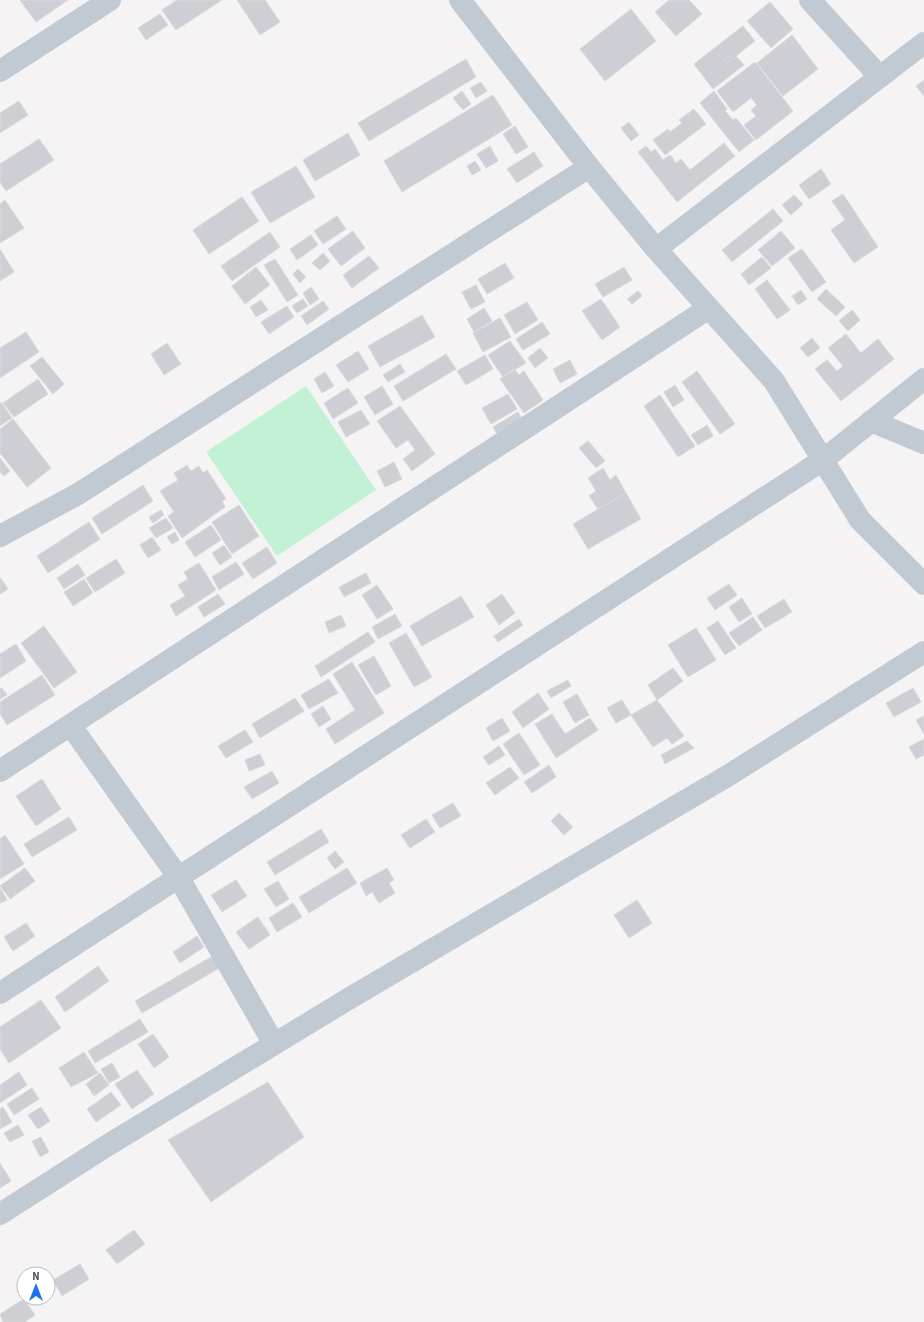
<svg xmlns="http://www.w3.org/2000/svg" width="924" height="1322" viewBox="0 0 924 1322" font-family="'Source Sans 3',sans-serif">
  <rect width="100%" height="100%" fill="#f5f3f3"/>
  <path fill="#c3f1d5" d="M 306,386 L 376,490 L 277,556 L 206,452 Z"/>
  <path fill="#cdcfd5" stroke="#d7d9de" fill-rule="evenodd" d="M 20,0 L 68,0 L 36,22 Z
    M 177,0 L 222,0 L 176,30 L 162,10 Z
    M 237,0 L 265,0 L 280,22 L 260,35 Z
    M 669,0 L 689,0 L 702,14 L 676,36 L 655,12 Z
    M 770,2 L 793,29 L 771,48 L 747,21 Z
    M 631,9 L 656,41 L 605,81 L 580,49 Z
    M 160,14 L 168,25 L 146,40 L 138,28 Z
    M 743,26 L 755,41 L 736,56 L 744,65 L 713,89 L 694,64 ZM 731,55 L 734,58 L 727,63 L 724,60 Z
    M 792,35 L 818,69 L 783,96 L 757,63 Z
    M 731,55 L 734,58 L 727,63 L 724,60 Z
    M 466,59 L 476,77 L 369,141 L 358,123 Z
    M 755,62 L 793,111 L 756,140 L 744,125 L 756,116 L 751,110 L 757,105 L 751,98 L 733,112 L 717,91 Z
    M 924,80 L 924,96 L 916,86 Z
    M 481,82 L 487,91 L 476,98 L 470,88 Z
    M 462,91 L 471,104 L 463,110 L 453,98 Z
    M 714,91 L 727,109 L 725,111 L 733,120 L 736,118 L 754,140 L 739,152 L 700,103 Z
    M 493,95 L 512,125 L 402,192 L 384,161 Z
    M 19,101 L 28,115 L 0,133 L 0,113 Z
    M 694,109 L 706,124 L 665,155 L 653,140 L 668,129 L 670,132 L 682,123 L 679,120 Z
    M 629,122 L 639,135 L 631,141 L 621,128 Z
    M 515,126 L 528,147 L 516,154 L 503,134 Z
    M 348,133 L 360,155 L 315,181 L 303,160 Z
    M 39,139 L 54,160 L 6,191 L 0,182 L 0,164 Z
    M 724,143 L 735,156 L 677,202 L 638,152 L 646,146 L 651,152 L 655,149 L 663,160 L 670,155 L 676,163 L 681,159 L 690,170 Z
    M 490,146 L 498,161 L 486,168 L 477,154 Z
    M 534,152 L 543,166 L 517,183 L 507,169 Z
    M 475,161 L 481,170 L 472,175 L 467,166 Z
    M 296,166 L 315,197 L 270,223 L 251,192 Z
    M 821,169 L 831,184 L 809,199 L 799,185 Z
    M 843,194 L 878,247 L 854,263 L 831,230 L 845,220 L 832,201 Z
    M 794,195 L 803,204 L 791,215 L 782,205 Z
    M 242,197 L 259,221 L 209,254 L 193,230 Z
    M 5,200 L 24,228 L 0,243 L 0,204 Z
    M 773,209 L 783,221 L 732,262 L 722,250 Z
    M 337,216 L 346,229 L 323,244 L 314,231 Z
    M 353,231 L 365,248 L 341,266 L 328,249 Z
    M 781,231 L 795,248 L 772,266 L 758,250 Z
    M 270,232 L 280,247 L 232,281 L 221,266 Z
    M 311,235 L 318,245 L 297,260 L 290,249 Z
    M 0,249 L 14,272 L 0,281 Z
    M 802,249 L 826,282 L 812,292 L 788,258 Z
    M 323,253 L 330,261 L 320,270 L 312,263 Z
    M 369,256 L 379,268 L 352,288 L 343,275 Z
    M 762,257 L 771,268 L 749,285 L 741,274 Z
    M 275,259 L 298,295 L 287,302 L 264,265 Z
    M 505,263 L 514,278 L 487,294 L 478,279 Z
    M 256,267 L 270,285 L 245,304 L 232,286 Z
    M 624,267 L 632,280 L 603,297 L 595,284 Z
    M 298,269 L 306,277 L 300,283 L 293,274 Z
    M 767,280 L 790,310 L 777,319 L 755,289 Z
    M 476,285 L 485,302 L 471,309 L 462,292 Z
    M 311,287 L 319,299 L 310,305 L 303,293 Z
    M 826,289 L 845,307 L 836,316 L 817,299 Z
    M 801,290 L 807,299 L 798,305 L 792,296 Z
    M 638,291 L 642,296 L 632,304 L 627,299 Z
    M 303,299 L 308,306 L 297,313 L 292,306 Z
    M 601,299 L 620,327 L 602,340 L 582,311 Z
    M 261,300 L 268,310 L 256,317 L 250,307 Z
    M 323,301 L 329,309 L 307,325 L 301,316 Z
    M 527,302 L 538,320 L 515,334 L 504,315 Z
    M 287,306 L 294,317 L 269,334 L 261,322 Z
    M 484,308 L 492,321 L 474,332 L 467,319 Z
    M 852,310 L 860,320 L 848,331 L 839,321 Z
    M 422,315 L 435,337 L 380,367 L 368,346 Z
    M 500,318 L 511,337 L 483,352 L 473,333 Z
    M 542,322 L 550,334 L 523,350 L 516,339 Z
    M 26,332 L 39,352 L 0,378 L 0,348 Z
    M 846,334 L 861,353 L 878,339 L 894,359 L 841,401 L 815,369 L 827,360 L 837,371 L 843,366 L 828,348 Z
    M 812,338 L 820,348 L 808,357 L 800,348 Z
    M 510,341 L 526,363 L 503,377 L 488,355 Z
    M 167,343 L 181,364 L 164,375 L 151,354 Z
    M 540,348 L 548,358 L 535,368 L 528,358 Z
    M 358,351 L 369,369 L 348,382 L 336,365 Z
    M 446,354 L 456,369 L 403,401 L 394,386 Z
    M 485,355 L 493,369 L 466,385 L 457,371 Z
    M 42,357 L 64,384 L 53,394 L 30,366 Z
    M 570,360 L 577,374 L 560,383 L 553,369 Z
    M 400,364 L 405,372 L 388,382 L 383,375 Z
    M 514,369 L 519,375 L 524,371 L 543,400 L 524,413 L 500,379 Z
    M 697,371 L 735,424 L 720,434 L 682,382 Z
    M 325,372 L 334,386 L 322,393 L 314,379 Z
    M 38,379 L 48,394 L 14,417 L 3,403 Z
    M 675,385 L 684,400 L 673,407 L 664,392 Z
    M 382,386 L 393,404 L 375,415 L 364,397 Z
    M 348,388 L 358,403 L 333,419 L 324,403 Z
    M 508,394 L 517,409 L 491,424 L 482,408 Z
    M 660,395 L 695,446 L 678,457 L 644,406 Z
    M 1,402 L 12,418 L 0,426 L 0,403 Z
    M 400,406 L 435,454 L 412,471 L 403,459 L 415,450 L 408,440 L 396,448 L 377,421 Z
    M 361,410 L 370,424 L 346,437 L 338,422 Z
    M 518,412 L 522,419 L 497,434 L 493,427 Z
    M 13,419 L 51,468 L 27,487 L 0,453 L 0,429 Z
    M 707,425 L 713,436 L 698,445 L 691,435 Z
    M 588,441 L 605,461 L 596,468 L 579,448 Z
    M 0,458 L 10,471 L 4,476 L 0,472 Z
    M 394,462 L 402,479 L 385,487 L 377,471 Z
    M 187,465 L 191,471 L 199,466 L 203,473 L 207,470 L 226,499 L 222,501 L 225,507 L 182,538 L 168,516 L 174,512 L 160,491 L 178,480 L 174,473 Z
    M 603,468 L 610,480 L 616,475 L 626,493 L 598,509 L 589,496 L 596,491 L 588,478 Z
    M 143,485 L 153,501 L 102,534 L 92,518 Z
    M 626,493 L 641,519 L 588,549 L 573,524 Z
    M 239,505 L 259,536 L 232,554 L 212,522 Z
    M 161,510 L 164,515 L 153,523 L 149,517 Z
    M 166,518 L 173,528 L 156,538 L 149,528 Z
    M 89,522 L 100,539 L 48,573 L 37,556 Z
    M 211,525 L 221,540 L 195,557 L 185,542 Z
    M 175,532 L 179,540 L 172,544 L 167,537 Z
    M 152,537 L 161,550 L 148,558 L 140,545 Z
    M 224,545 L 232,557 L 220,565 L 212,553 Z
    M 267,547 L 277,563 L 253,579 L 242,563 Z
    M 116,559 L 125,573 L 95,592 L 86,578 Z
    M 236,562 L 244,574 L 219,590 L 212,577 Z
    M 199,563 L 216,590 L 176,616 L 170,605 L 185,596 L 178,585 L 188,579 L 184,572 Z
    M 78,564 L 85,575 L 64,589 L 57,578 Z
    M 366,573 L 371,583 L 344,597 L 339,587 Z
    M 0,577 L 8,589 L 0,594 Z
    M 84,579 L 93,593 L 73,606 L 64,592 Z
    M 729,584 L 737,595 L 715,610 L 707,598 Z
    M 377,585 L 393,609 L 377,619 L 362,595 Z
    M 218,594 L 225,604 L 204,617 L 198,607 Z
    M 502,594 L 515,613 L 499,625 L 486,605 Z
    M 461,596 L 474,617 L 422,646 L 410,626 Z
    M 742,598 L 752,614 L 739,622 L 729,607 Z
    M 784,599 L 792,612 L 765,628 L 757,616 Z
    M 395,614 L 402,626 L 378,639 L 372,627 Z
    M 341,615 L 346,626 L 329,633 L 325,622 Z
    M 753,617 L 762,630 L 739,646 L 729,633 Z
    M 519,619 L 523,625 L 498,642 L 494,636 Z
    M 718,621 L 736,648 L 725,655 L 707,628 Z
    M 44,626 L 77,672 L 54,688 L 21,643 Z
    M 696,628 L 716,660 L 688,677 L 668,645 Z
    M 368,632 L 375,642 L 321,677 L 315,666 Z
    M 406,633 L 432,677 L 414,687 L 389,643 Z
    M 16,644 L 26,661 L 0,678 L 0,654 Z
    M 374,656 L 391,686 L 376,695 L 358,665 Z
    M 352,662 L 384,713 L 335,744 L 326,729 L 355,710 L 333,674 Z
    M 673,668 L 683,681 L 657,700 L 648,685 Z
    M 42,675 L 55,695 L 7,725 L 0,714 L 0,702 Z
    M 329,679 L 338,693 L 309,709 L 301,695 Z
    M 568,680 L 571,686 L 551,698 L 547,691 Z
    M 2,688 L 7,695 L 0,699 L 0,689 Z
    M 913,688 L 921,702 L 894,717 L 886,703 Z
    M 538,693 L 549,709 L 523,728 L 512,712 Z
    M 577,694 L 589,715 L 575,723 L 563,702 Z
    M 295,698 L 304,711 L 260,738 L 252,724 Z
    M 622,700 L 631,715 L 616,723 L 607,708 Z
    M 657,700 L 684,736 L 672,744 L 667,738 L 653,747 L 631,715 Z
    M 323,706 L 331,719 L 319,727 L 311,714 Z
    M 552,714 L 565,734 L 590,718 L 598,730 L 556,758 L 535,724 Z
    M 924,716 L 924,734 L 916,720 Z
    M 502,718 L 510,731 L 493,741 L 486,728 Z
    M 245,730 L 253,742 L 226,758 L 218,746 Z
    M 519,733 L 540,765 L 524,775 L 503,744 Z
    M 924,739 L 924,755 L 916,759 L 909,747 Z
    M 687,741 L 694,748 L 665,764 L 661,755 Z
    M 499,746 L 505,755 L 489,765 L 483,757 Z
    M 260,754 L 265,765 L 249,771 L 245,760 Z
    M 549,765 L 556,777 L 532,793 L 524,782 Z
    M 510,767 L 519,778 L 495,795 L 486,783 Z
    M 272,771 L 279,783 L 252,799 L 244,787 Z
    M 42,779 L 61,809 L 36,826 L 16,796 Z
    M 453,803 L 461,816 L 440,828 L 432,815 Z
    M 559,813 L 573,827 L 564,835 L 551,821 Z
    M 69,817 L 77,830 L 32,857 L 24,844 Z
    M 426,819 L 435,832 L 410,848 L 401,835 Z
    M 321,829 L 329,842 L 275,875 L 267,862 Z
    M 5,835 L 24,864 L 0,879 L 0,839 Z
    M 335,851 L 344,862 L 335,869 L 327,858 Z
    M 25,868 L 35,881 L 10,899 L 0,886 Z
    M 347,868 L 357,883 L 309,913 L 299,897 Z
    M 387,868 L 394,880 L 389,883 L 395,893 L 379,903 L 372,892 L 366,896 L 360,883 Z
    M 236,880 L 247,896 L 222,912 L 211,895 Z
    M 278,881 L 289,899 L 276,907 L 264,889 Z
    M 0,888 L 7,900 L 0,903 Z
    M 637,900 L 652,923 L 629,938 L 614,915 Z
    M 293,903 L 302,917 L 277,932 L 269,918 Z
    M 258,917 L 270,935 L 249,949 L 236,932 Z
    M 26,923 L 35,936 L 13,951 L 4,937 Z
    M 197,936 L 204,947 L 180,963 L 173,952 Z
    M 216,954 L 223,966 L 142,1013 L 135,1001 Z
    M 98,966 L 109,981 L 65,1012 L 55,997 Z
    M 41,1000 L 61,1028 L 9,1063 L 0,1049 L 0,1027 Z
    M 140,1019 L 148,1032 L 95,1063 L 88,1051 Z
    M 153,1034 L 169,1057 L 154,1068 L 138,1044 Z
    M 84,1052 L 98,1073 L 71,1087 L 59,1068 Z
    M 112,1063 L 120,1077 L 109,1083 L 101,1069 Z
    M 137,1070 L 154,1094 L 132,1109 L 115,1084 Z
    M 19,1072 L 27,1085 L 0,1103 L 0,1085 Z
    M 100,1073 L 109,1085 L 94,1096 L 86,1084 Z
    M 268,1082 L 304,1137 L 211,1202 L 168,1140 Z
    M 32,1088 L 39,1099 L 14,1115 L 7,1104 Z
    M 111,1092 L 121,1105 L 96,1122 L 87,1109 Z
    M 3,1107 L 12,1122 L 0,1129 L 0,1109 Z
    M 41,1107 L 50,1121 L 38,1129 L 28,1115 Z
    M 18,1125 L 24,1135 L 10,1142 L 4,1133 Z
    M 41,1137 L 49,1152 L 40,1157 L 32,1141 Z
    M 0,1163 L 11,1181 L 0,1188 Z
    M 134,1230 L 145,1244 L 117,1264 L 106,1250 Z
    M 80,1264 L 89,1279 L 62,1296 L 53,1280 Z
    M 24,1299 L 35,1315 L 25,1322 L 3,1322 L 0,1314 Z"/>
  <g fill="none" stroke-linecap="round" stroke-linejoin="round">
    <path stroke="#c1cad2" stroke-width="22" d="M 460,0 L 589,167 L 656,249 L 774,381 L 860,520 L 924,584
      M 810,0 L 880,77
      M 0,71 L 110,0
      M 656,249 L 924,43
      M 871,421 L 924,443
      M 0,536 L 78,494 L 589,167
      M 71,726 L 179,878 L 274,1044
      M 0,771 L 709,308
      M 0,993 L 823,460 L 924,379
      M 0,1214 L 108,1145 L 350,998 L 729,775 L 924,652"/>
  </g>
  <g transform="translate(36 1286)"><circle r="19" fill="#ffffff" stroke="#b7bbc0"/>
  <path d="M0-3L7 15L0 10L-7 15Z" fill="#1a73e8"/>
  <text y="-6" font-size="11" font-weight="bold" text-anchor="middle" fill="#4a5661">N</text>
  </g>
</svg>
